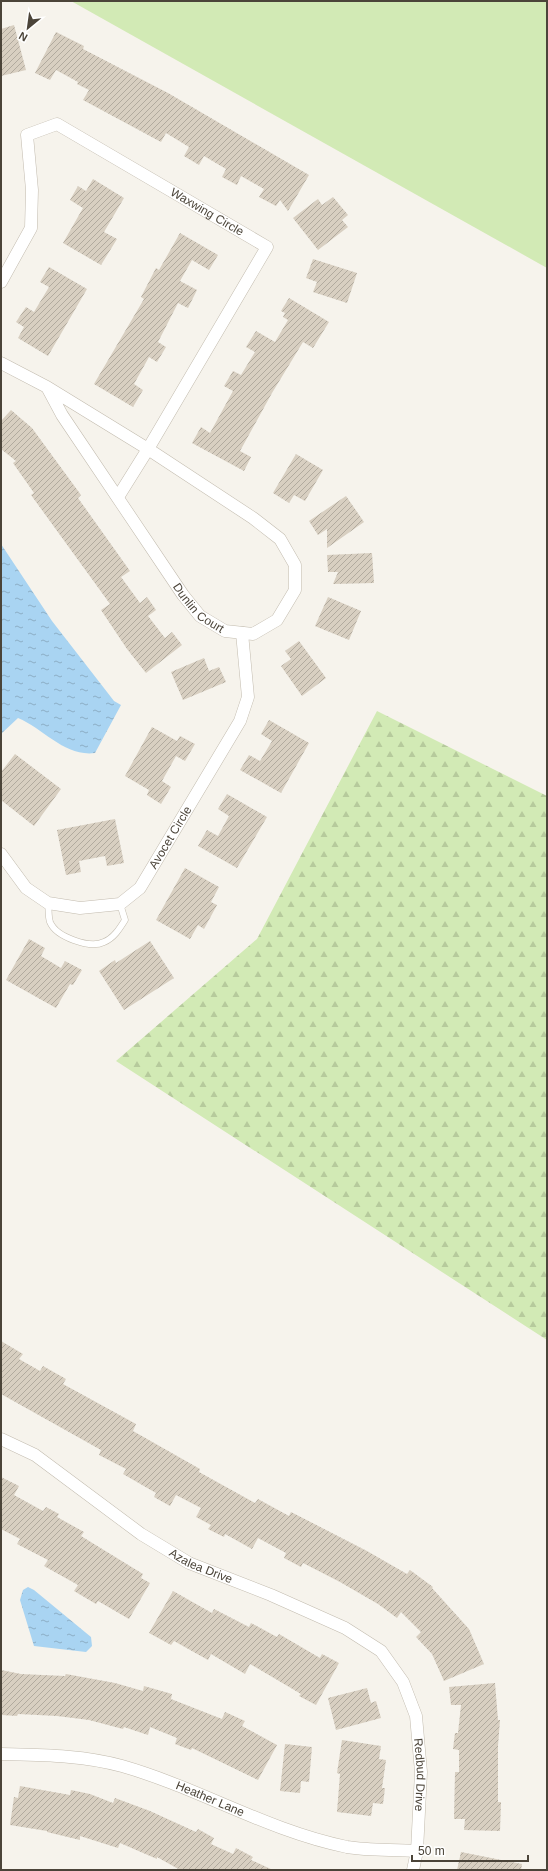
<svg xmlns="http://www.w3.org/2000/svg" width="548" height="1871" viewBox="0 0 548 1871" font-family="Helvetica,sans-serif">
  <defs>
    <pattern id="forest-firs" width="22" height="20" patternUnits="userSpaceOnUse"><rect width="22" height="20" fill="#d2eab5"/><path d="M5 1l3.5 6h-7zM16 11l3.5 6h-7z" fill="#b6ca9c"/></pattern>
    <pattern id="water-ripples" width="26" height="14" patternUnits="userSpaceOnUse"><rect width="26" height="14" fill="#a9d4f2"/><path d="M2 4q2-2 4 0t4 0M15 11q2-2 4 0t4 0" fill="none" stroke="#8caec5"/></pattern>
    <pattern id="building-hatch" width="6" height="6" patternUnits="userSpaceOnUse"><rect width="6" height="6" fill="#d8cfc1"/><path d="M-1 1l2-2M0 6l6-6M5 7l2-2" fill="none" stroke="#b1aa9e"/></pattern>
  </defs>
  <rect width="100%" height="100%" fill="#f6f3ec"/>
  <path fill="#d2eab5" d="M 71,1 L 547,1 L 547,268 Z"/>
  <path fill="url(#forest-firs)" d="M 377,711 L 547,796 L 547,1340 L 116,1061 L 257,939 Z"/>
  <path fill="url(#water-ripples)" d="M 1,544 L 52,621 L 114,701 L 121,705 L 95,753 C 65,757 44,729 18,718 L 1,734 Z
    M 28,1587 L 34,1590 L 91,1637 L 92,1646 L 86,1652 L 34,1646 L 20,1600 L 23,1590 Z"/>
  <path fill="url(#building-hatch)" d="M 14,25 L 26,70 L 1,76 L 1,29 Z
    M 56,32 L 84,46 L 83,49 L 168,93 L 309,175 L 288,211 L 280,200 L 276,206 L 259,197 L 264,189 L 241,176 L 237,185 L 222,177 L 226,169 L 204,156 L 199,165 L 184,156 L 189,147 L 166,133 L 161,142 L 83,100 L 89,90 L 77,84 L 78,82 L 56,70 L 50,80 L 35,73 Z
    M 93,179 L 124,198 L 104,232 L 117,239 L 101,265 L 63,243 L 83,208 L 70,200 L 78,186 L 86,191 Z
    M 333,197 L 348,215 L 342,220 L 348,227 L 318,250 L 293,218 L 318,199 L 322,205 Z
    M 180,233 L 218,255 L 209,270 L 192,260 L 180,281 L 197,290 L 188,308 L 178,303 L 158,342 L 166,347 L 157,362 L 149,357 L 134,384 L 143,390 L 133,407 L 94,384 L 144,299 L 141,297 L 156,268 L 159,270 Z
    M 313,259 L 357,273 L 347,303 L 313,292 L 317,282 L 306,278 Z
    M 49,267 L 87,289 L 48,356 L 18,338 L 24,327 L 16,322 L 26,307 L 34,312 L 49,287 L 40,282 Z
    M 289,298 L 329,322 L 313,348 L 303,342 L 272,393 L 240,451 L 251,457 L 244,471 L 192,443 L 201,427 L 210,433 L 233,391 L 224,386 L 233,371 L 241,375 L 255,352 L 246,347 L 256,331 L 275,342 L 288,320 L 283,317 L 285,313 L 281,311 Z
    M 11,410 L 32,428 L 81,495 L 78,498 L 130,571 L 121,577 L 140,603 L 147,597 L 156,610 L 148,616 L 165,638 L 172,632 L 182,645 L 146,673 L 127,649 L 101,610 L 110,604 L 31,495 L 34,493 L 13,463 L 16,461 L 1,449 L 1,421 Z
    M 296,454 L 323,470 L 305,501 L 294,495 L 289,503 L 273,493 Z
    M 346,496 L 364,522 L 327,548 L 327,529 L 318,535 L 309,521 Z
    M 372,553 L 374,583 L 333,584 L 338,572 L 328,572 L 327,555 Z
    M 328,597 L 361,611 L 349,640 L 315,626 Z
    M 299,641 L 326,678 L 302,696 L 281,666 L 291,659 L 285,651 Z
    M 204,658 L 209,671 L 219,667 L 226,682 L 183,700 L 171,672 Z
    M 269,720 L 309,743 L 281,793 L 240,770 L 249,755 L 260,761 L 272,741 L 261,734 Z
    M 152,727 L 177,741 L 180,736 L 195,744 L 185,761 L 176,756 L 162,781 L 171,787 L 161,804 L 147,795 L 149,790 L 125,776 Z
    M 15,754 L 61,789 L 34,826 L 1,800 L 1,772 Z
    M 227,794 L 267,817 L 237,868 L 198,846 L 207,830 L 218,836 L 229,816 L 218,809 Z
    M 115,819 L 124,863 L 107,866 L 105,856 L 79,861 L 81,872 L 66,875 L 57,830 Z
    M 185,868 L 219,887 L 211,902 L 217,905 L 204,929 L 198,925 L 190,939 L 156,920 Z
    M 29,939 L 45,948 L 41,956 L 61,968 L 65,961 L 82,970 L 73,985 L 70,984 L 56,1008 L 6,980 Z
    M 150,941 L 174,978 L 124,1010 L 99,971 L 115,960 L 116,963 Z
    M 1,1341 L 23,1354 L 19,1359 L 40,1371 L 43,1366 L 66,1379 L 63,1384 L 136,1424 L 133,1431 L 200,1469 L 199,1472 L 255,1503 L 258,1499 L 289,1516 L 291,1512 L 367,1551 L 407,1574 L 410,1570 L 433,1587 L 432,1588 L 469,1629 L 484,1664 L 444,1681 L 432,1654 L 416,1637 L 421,1632 L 401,1612 L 397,1618 L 378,1604 L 340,1582 L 303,1563 L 301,1567 L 284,1558 L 286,1553 L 258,1538 L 252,1549 L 225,1534 L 224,1537 L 208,1529 L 211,1525 L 196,1517 L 201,1508 L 176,1495 L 170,1506 L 154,1497 L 156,1493 L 123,1474 L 126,1469 L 99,1455 L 101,1450 L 1,1394 Z
    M 1,1477 L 19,1486 L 14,1495 L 43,1511 L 46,1507 L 59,1514 L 57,1517 L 84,1532 L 81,1536 L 143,1574 L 141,1578 L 150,1583 L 129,1619 L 98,1601 L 96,1604 L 74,1591 L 78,1585 L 44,1566 L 48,1560 L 17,1544 L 20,1539 L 1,1529 Z
    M 173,1591 L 212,1613 L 214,1609 L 249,1627 L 251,1623 L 277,1637 L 279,1634 L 320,1658 L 322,1654 L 339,1663 L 316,1705 L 299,1696 L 301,1694 L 250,1664 L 245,1674 L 211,1654 L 208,1660 L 174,1641 L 171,1645 L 149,1633 Z
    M 1,1670 L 21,1674 L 65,1676 L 66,1674 L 115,1683 L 143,1691 L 144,1686 L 172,1694 L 171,1699 L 222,1719 L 225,1712 L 245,1721 L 242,1726 L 277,1745 L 258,1780 L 192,1748 L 191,1750 L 175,1744 L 177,1738 L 150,1727 L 148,1735 L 124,1727 L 123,1729 L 89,1720 L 57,1716 L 18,1714 L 17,1716 L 2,1715 Z
    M 495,1683 L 498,1720 L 500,1720 L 498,1746 L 498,1802 L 501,1802 L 500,1831 L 464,1830 L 465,1819 L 454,1819 L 455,1772 L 459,1772 L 459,1750 L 453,1749 L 455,1733 L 458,1733 L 461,1705 L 451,1705 L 449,1687 Z
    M 367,1688 L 371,1703 L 376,1701 L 381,1718 L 336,1730 L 328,1698 Z
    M 342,1740 L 381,1746 L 379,1759 L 386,1760 L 382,1788 L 385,1788 L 383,1804 L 373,1803 L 371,1816 L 337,1812 L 340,1774 L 337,1773 Z
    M 285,1744 L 312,1747 L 309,1782 L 301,1781 L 300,1793 L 280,1791 Z
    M 20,1786 L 70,1795 L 71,1790 L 90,1794 L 113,1803 L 115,1798 L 150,1811 L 196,1832 L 198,1829 L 214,1838 L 211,1844 L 233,1854 L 236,1848 L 253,1857 L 251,1860 L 273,1870 L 180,1870 L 157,1857 L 157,1859 L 120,1843 L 118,1848 L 80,1836 L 80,1840 L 47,1832 L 47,1831 L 10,1825 L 14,1797 L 18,1798 Z
    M 461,1852 L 522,1864 L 521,1870 L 457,1870 Z"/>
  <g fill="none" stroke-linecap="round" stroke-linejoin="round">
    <g stroke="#c2bbae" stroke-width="7">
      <path id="lane" d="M 48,903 C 49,909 48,916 50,922 C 56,937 90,949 104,942 C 114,938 120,928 125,920 L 120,904"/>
    </g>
    <g stroke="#c2bbae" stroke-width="13">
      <g id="street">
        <path id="s1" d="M 1,282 L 31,228 L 32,190 L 27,135 L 57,124 L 267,247 L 148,449 L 118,497"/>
        <path id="s2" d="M 1,363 L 47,387 L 62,415 L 183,595 L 200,616 L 225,631 L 253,634 L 277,620 L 295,590 L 295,565 L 280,539 L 253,518 L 148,449 L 47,387"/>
        <path id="s3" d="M 1,854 L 26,888 L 48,903 L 80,908 L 120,904 L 140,888 L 240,721 L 248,697 L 242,633"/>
        <path id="s4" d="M 1,1439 L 35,1455 L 141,1534 L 189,1563 L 271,1595 L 345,1628 L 381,1651 L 403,1682 L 416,1716 L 421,1772 L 417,1851 L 413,1870"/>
        <path id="s5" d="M 1,1754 C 41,1755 83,1755 122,1766 C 199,1788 268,1831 347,1847 C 370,1851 395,1849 417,1851"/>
      </g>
    </g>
    <use href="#lane" stroke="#fff" stroke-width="6"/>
    <use href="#street" stroke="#fff" stroke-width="12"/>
  </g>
  <g text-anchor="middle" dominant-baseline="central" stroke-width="3.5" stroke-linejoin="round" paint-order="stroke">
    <g font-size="12" fill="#4b4439" stroke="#fff">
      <text stroke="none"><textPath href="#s1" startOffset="361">Waxwing Circle</textPath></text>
      <text stroke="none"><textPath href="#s2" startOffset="321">Dunlin Court</textPath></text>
      <text stroke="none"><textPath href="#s3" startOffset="226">Avocet Circle</textPath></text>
      <text stroke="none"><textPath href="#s4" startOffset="238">Azalea Drive</textPath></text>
      <text stroke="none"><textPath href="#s4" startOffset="571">Redbud Drive</textPath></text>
      <text stroke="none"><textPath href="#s5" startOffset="216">Heather Lane</textPath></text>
    </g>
  </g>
  <rect width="548" height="1871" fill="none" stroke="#4b4439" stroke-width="4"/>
  <g transform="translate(28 28) rotate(209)" stroke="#ffffff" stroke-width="3" paint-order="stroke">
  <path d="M0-3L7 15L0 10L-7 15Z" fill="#4b4439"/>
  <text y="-6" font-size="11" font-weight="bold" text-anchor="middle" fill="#4b4439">N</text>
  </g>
  <path d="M412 1855v6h116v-6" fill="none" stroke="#4b4439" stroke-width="2"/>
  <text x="418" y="1855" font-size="12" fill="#4b4439" stroke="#ffffff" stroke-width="3" paint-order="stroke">50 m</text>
</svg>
